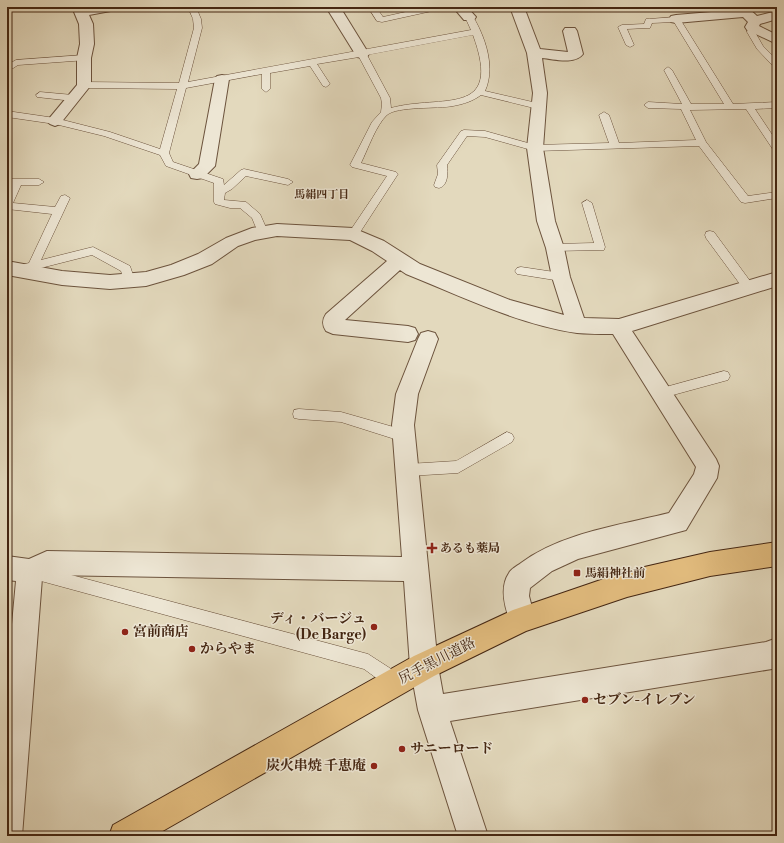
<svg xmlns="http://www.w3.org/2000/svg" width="784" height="843" viewBox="0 0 784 843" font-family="'Libre Bodoni','Noto Serif JP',serif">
  <rect width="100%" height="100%" fill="#e3d9bd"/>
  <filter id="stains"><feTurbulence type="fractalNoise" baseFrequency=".005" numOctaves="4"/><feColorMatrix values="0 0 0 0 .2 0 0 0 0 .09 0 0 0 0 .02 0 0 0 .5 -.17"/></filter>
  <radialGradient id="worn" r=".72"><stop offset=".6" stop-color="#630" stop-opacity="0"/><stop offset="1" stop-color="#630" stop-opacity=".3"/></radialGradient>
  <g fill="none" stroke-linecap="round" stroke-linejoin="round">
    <g stroke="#6c533d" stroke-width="1">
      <path id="lane" d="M 188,7 L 196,7 L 201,19 L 202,28 L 188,82 L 471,30 L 465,17 L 469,15 L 472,15 C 485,36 496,67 485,91 L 541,104 L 542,106 L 538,109 L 481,95 C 473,101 464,104 453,106 C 438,109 397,106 387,115 C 376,125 368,149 361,163 L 396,172 L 398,174 L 357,237 L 349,237 L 348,234 L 387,176 L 352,167 L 350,165 L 372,122 L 381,112 L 382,104 L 381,98 L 359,57 L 317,64 L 330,84 L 326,87 L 323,86 L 310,66 L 270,73 L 270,89 L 266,92 L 262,89 L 262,74 L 186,88 L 169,153 L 173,162 L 223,179 L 224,185 L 241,170 L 244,169 L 288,179 L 293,182 L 288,185 L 246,176 L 232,189 L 225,193 L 224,200 L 246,202 L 260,214 L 268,232 L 267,235 L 259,235 L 252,218 L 240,208 L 230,208 L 215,204 L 214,202 L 214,183 L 166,166 L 160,155 L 104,136 L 55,124 L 7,117 L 7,111 L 55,118 L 110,132 L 160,149 L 177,89 L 84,88 L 80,85 L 84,82 L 179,83 L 194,28 L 193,19 ZM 473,35 C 504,119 441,94 391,108 L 390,98 L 367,55 Z
        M 368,7 L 376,7 L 383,17 L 428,7 L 442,7 L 441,9 L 382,22 L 377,21 Z
        M 676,17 L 680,19 L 733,104 L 777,102 L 777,108 L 755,109 L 777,142 L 777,152 L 774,151 L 746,109 L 690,110 L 706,142 L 748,196 L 777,192 L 777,198 L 745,203 L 741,202 L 699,146 L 535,151 L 485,137 L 467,136 L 447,165 C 448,173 448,186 439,188 L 435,187 L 434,185 L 438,174 L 437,165 L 461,131 L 464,130 L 485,131 L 535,145 L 609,143 L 599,115 L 604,112 L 609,115 L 619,143 L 696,140 L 681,109 L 648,108 L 644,105 L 648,102 L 682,104 L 664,70 L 668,67 L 672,70 L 691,104 L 724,104 L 674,22 L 652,23 L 650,28 L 647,28 L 627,29 L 634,45 L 630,47 L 626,45 L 618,27 L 622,25 L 644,24 L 646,19 L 649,19 Z
        M 749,25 L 755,25 L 756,27 L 755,32 L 763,46 L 777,60 L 777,68 L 774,67 L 757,49 L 747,32 Z
        M 84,55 L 87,56 L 88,58 L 87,60 L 18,65 L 7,72 L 7,65 L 16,60 Z
        M 40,92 L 73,95 L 77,98 L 73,101 L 37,97 L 36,95 Z
        M 7,179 L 39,179 L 44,182 L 39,185 L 21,185 L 13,203 L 55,207 L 61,196 L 65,195 L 70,198 L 41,260 L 93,247 L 130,266 L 135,281 L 133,284 L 129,285 L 125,284 L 121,271 L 92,255 L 17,274 L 13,273 L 11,270 L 13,267 L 29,263 L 52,214 L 7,209 L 7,194 L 11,185 L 7,185 Z
        M 587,200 L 592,203 L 605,247 L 604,250 L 551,251 L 550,248 L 551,245 L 555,244 L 594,243 L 582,203 Z
        M 710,231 L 714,232 L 753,285 L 755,288 L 753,291 L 749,292 L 745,291 L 706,238 L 705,235 L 706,232 Z
        M 521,267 L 561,273 L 565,274 L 567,277 L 565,280 L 561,281 L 517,274 L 515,271 L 517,268 Z
        M 724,371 L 728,372 L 730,376 L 728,380 L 662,398 L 658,397 L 656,393 L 658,389 L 662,388 Z
        M 299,409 L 341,412 L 404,430 L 409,432 L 411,436 L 409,440 L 404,442 L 341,422 L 299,419 L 294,418 L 293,414 L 294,410 Z
        M 507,432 L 512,434 L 514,438 L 512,442 L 458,473 L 408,476 L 403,474 L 401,470 L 403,466 L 408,464 L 456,461 Z
        M 30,564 L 368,654 L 402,676 L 404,682 L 402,688 L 396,690 L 390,688 L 364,669 L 30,578 L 25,576 L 23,571 L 25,566 Z"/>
    </g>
    <g stroke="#6c533d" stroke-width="2">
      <path id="street" d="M 72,7 L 118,7 L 116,10 L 89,15 L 93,24 L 94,44 L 91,58 L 91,85 L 60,124 L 55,126 L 50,124 L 47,121 L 77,85 L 77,58 L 80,44 L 79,24 Z
        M 326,7 L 340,7 L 369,54 L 367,57 L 362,58 L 357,57 Z
        M 453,7 L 467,7 L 476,17 L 474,20 L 464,20 Z
        M 510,7 L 524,7 L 540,49 L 568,52 L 563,31 L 565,28 L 575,28 L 577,31 L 583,54 C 575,65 553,59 542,58 L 547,93 L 543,148 L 555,221 L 564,248 L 570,277 L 584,318 L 619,319 L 777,272 L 777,286 L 632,331 L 716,459 L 719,466 L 717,478 L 686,530 L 578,559 L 552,571 L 530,588 L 529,596 L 535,619 L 531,628 L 522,632 L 513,628 C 506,612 498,589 509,573 C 511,569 517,566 521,563 C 561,533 621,525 669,513 L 694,474 L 696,467 L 613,334 C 601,334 588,334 577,333 C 517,324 461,296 406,274 L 400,270 L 345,320 L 408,326 L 415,328 L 418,334 L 415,340 L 408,342 L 333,334 L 326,331 C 322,325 322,320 326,314 L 387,261 L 372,251 L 350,240 L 277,236 L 255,240 L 238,246 L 212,264 L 184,275 L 146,286 L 110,289 L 62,285 L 7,275 L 7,261 L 62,271 L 110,275 L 146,272 L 171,265 L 198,254 L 226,238 L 252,228 L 277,224 L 353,228 L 384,241 L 420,264 L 510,300 L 564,315 L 552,277 L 546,248 L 537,221 L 527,148 L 533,93 L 527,53 Z
        M 732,7 L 747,7 L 757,16 L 777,11 L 777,19 L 760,24 L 759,26 L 777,35 L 777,44 L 747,30 L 745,27 L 748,22 L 743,17 L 676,23 L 671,22 L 669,19 L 671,16 L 676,15 L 735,10 Z
        M 222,75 L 227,76 L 229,79 L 215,166 L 203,178 L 197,179 L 191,178 L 189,174 L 199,164 L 215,79 L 217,76 Z
        M 428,331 L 435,333 L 438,339 L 418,394 L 414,425 L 438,666 L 443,694 L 766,642 L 777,638 L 777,666 L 772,669 L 450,721 L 488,836 L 458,836 L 418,710 L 410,666 L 404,581 L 48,575 L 42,578 L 22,836 L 7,836 L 7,678 L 16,581 L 7,580 L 7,556 L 29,559 L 47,551 L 402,557 L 392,425 L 396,394 L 418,339 L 421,333 Z"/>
    </g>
    <g stroke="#442612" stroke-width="2">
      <path id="primary" d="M 777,542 L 777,566 L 710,576 L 627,597 L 526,631 L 434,676 L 154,836 L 109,836 L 113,825 L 414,656 L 513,610 L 627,571 L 710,552 Z"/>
    </g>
    <use href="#lane" fill="#ede6d4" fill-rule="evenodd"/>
    <use href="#street" fill="#ede6d4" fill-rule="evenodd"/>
    <use href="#primary" fill="#e2bc7e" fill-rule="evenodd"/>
  </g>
  <g fill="#8f2418" stroke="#ede6d4" stroke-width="1.5">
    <path d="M430 542h4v4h4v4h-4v4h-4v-4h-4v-4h4z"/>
    <rect x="573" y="569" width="8" height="8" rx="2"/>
    <circle cx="374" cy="627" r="4"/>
    <circle cx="125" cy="632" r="4"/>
    <circle cx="192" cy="649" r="4"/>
    <circle cx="585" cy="700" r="4"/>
    <circle cx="402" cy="749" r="4"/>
    <circle cx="374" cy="766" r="4"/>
  </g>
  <g text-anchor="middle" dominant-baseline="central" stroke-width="3" stroke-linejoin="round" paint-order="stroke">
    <g font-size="11" font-weight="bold" fill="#442612" stroke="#ede6d4">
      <text x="322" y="195">馬絹四丁目</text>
    </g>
    <g font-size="12" font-weight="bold" fill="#442612" stroke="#ede6d4" text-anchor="start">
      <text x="440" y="548">あるも薬局</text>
      <text x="585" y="573">馬絹神社前</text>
    </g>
    <g font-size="14" font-weight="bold" fill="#442612" stroke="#ede6d4" text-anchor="start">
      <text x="366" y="619" text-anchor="end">ディ・バージュ<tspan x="366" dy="16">(De Barge)</tspan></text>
      <text x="133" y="632">宮前商店</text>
      <text x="200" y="649">からやま</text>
      <text x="593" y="700">セブン-イレブン</text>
      <text x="410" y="749">サニーロード</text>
      <text x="366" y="766" text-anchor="end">炭火串焼 千恵庵</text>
    </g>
    <g font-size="14" fill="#442612" stroke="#ede6d4">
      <text transform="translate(437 661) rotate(-27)">尻手黒川道路</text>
    </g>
  </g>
  <rect width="784" height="843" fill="none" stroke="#e3d9bd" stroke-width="24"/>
  <rect x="8" y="8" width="768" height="827" fill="none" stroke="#442612" stroke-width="2"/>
  <rect x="12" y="12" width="760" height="819" fill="none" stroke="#442612"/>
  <rect width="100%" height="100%" filter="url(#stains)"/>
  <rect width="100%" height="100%" fill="url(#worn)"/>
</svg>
